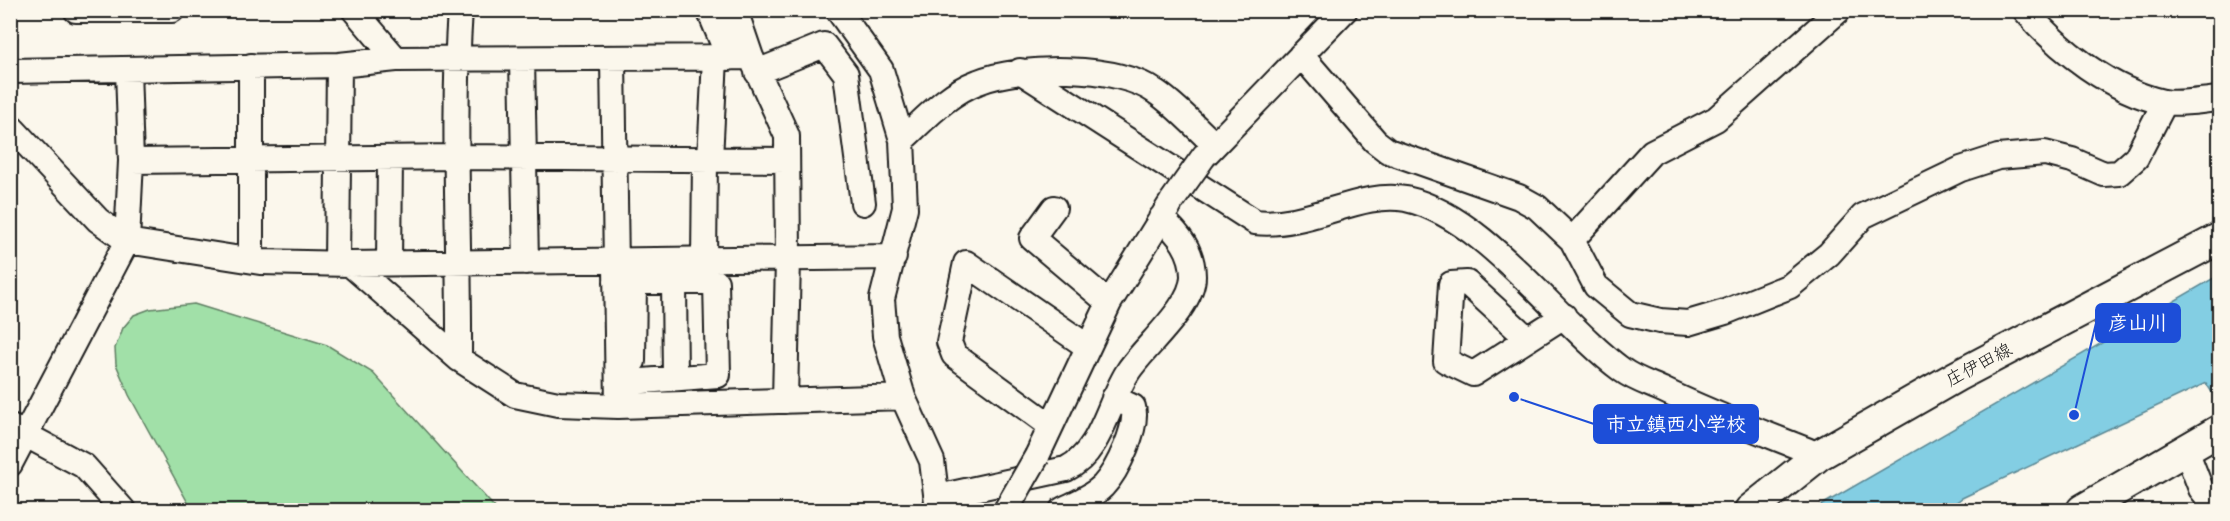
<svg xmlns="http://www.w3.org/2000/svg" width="2230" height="521" viewBox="0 0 2230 521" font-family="'Architects Daughter','Klee One',sans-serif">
  <rect width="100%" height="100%" fill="#fbf7ec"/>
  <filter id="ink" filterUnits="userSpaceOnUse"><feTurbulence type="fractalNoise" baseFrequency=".0167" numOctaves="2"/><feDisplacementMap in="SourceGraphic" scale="12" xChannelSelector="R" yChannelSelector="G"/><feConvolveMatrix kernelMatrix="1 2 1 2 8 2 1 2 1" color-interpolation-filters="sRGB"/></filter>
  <g filter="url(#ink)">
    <path fill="#a1e0a8" stroke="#5e7e62" stroke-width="1.5" d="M 194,304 L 327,345 L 373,373 L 497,510 L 192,510 L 129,395 L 116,364 L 115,348 L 123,328 L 134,315 L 150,309 Z"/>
    <path fill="#83cee3" stroke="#5a8793" stroke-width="1.5" d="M 2219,275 L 2219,390 L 2213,394 L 2206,383 L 1962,498 L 1946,510 L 1813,510 Z"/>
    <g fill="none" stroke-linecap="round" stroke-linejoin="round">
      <g stroke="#1c1c1c" stroke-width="28">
        <path id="minor" d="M 76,10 L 172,10
          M 354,10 L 396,59
          M 709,10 L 729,58
          M 735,10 L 751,57 L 787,136 L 788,258 L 785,401
          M 838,10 L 881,70 L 902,140 L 905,208 L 882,299 L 885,336 L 903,397 L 932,461 L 938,510
          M 1839,10 L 1716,119 L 1652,152 L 1572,240 L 1596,286 L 1630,314 L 1660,321 L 1688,323 L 1725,312 L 1790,286 L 1829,254 L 1863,216 L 1961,169 L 1998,157 L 2045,153 L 2072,160 L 2104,174 L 2119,173 L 2136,158 L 2165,102
          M 2025,10 C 2058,50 2112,91 2163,102 C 2180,105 2203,100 2220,99
          M 1301,55 L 1375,141 L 1388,151 L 1519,197 L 1537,207 L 1572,240
          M 522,59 L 526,262
          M 613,59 L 618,406
          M 251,66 L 251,260
          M 128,69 L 131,161
          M 10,71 L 339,65 L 396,59 L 751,57
          M 1020,71 L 1255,222 C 1310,228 1359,190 1406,199 C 1485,216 1558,323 1622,370 C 1634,379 1650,384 1663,390 C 1714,415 1767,434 1819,455
          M 757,72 L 824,45 L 846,74 L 863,203
          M 10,126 L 98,220 L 127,241 L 260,262 L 350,264 L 894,257
          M 902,140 C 925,119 948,93 978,82 C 1021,65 1117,64 1156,92 C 1177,106 1195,127 1214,144
          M 1205,155 L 1345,10
          M 710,159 L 715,58
          M 1054,208 L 1032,238 L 1109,303
          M 704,260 L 705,159
          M 337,263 L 339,65
          M 389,263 L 390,158
          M 350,264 L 459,359 L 515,395 L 558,404 L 618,406 L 903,397
          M 616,282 L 716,282 L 718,375 L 618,383
          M 674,282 L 675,378
          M 1528,339 L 1467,283 L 1451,284 L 1446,361 L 1473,374 L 1564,316
          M 459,359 C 460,243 452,126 460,10
          M 633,361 L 634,282
          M 1051,426 L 954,355 L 949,342 L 966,263 L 1088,347
          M 11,427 L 84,466 L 123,510
          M 2186,450 L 2201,489 L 2218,510
          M 1037,456 L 1109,303 L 1169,206
          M 10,464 L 127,241 L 131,161 L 458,157 L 787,160
          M 938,497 L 1066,469 C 1102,452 1108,401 1129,370 C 1147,344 1193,306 1193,276 C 1193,251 1179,234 1161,218
          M 1062,510 C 1076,503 1092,497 1103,486 C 1117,471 1139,426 1133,407 L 1114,398"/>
      </g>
      <g stroke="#1c1c1c" stroke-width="34">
        <path id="major" d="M 1750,510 L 1819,455 L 1957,376 L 2220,238
          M 2082,510 L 2220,430"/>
      </g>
      <use href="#minor" stroke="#fbf7ec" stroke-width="24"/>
      <use href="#major" stroke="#fbf7ec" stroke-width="30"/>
      <g stroke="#1c1c1c" stroke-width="28" stroke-linecap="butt">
        <path id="minor-bridge" d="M 1172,201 L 1204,156
          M 1006,510 L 1037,456"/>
      </g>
      <use href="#minor-bridge" stroke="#fbf7ec" stroke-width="24"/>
    </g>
  </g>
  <g text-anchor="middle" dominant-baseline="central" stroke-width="6" stroke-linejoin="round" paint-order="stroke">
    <g font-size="18" fill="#1c1c1c" stroke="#fbf7ec">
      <text transform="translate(1979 365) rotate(-28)">庄伊田線</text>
    </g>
  </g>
  <path fill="none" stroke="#1d4ed8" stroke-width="2" d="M2074 415L2096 323M1514 397L1594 424"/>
  <g fill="#1d4ed8" stroke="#fbf7ec" stroke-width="2">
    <circle cx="2074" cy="415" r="6"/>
    <circle cx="1514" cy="397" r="6"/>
  </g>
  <g fill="#1d4ed8" stroke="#1d4ed8" stroke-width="2">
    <rect x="2096" y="304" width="84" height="38" rx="6"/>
    <rect x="1594" y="405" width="164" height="38" rx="6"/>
  </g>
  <g font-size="20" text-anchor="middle" font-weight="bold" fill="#fff">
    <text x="2138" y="330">彦山川</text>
    <text x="1676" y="431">市立鎮西小学校</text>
  </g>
  <rect width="2230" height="521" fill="none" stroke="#fbf7ec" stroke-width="36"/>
  <rect x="18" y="18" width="2194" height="485" fill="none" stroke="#1c1c1c" stroke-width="2" filter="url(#ink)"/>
</svg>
